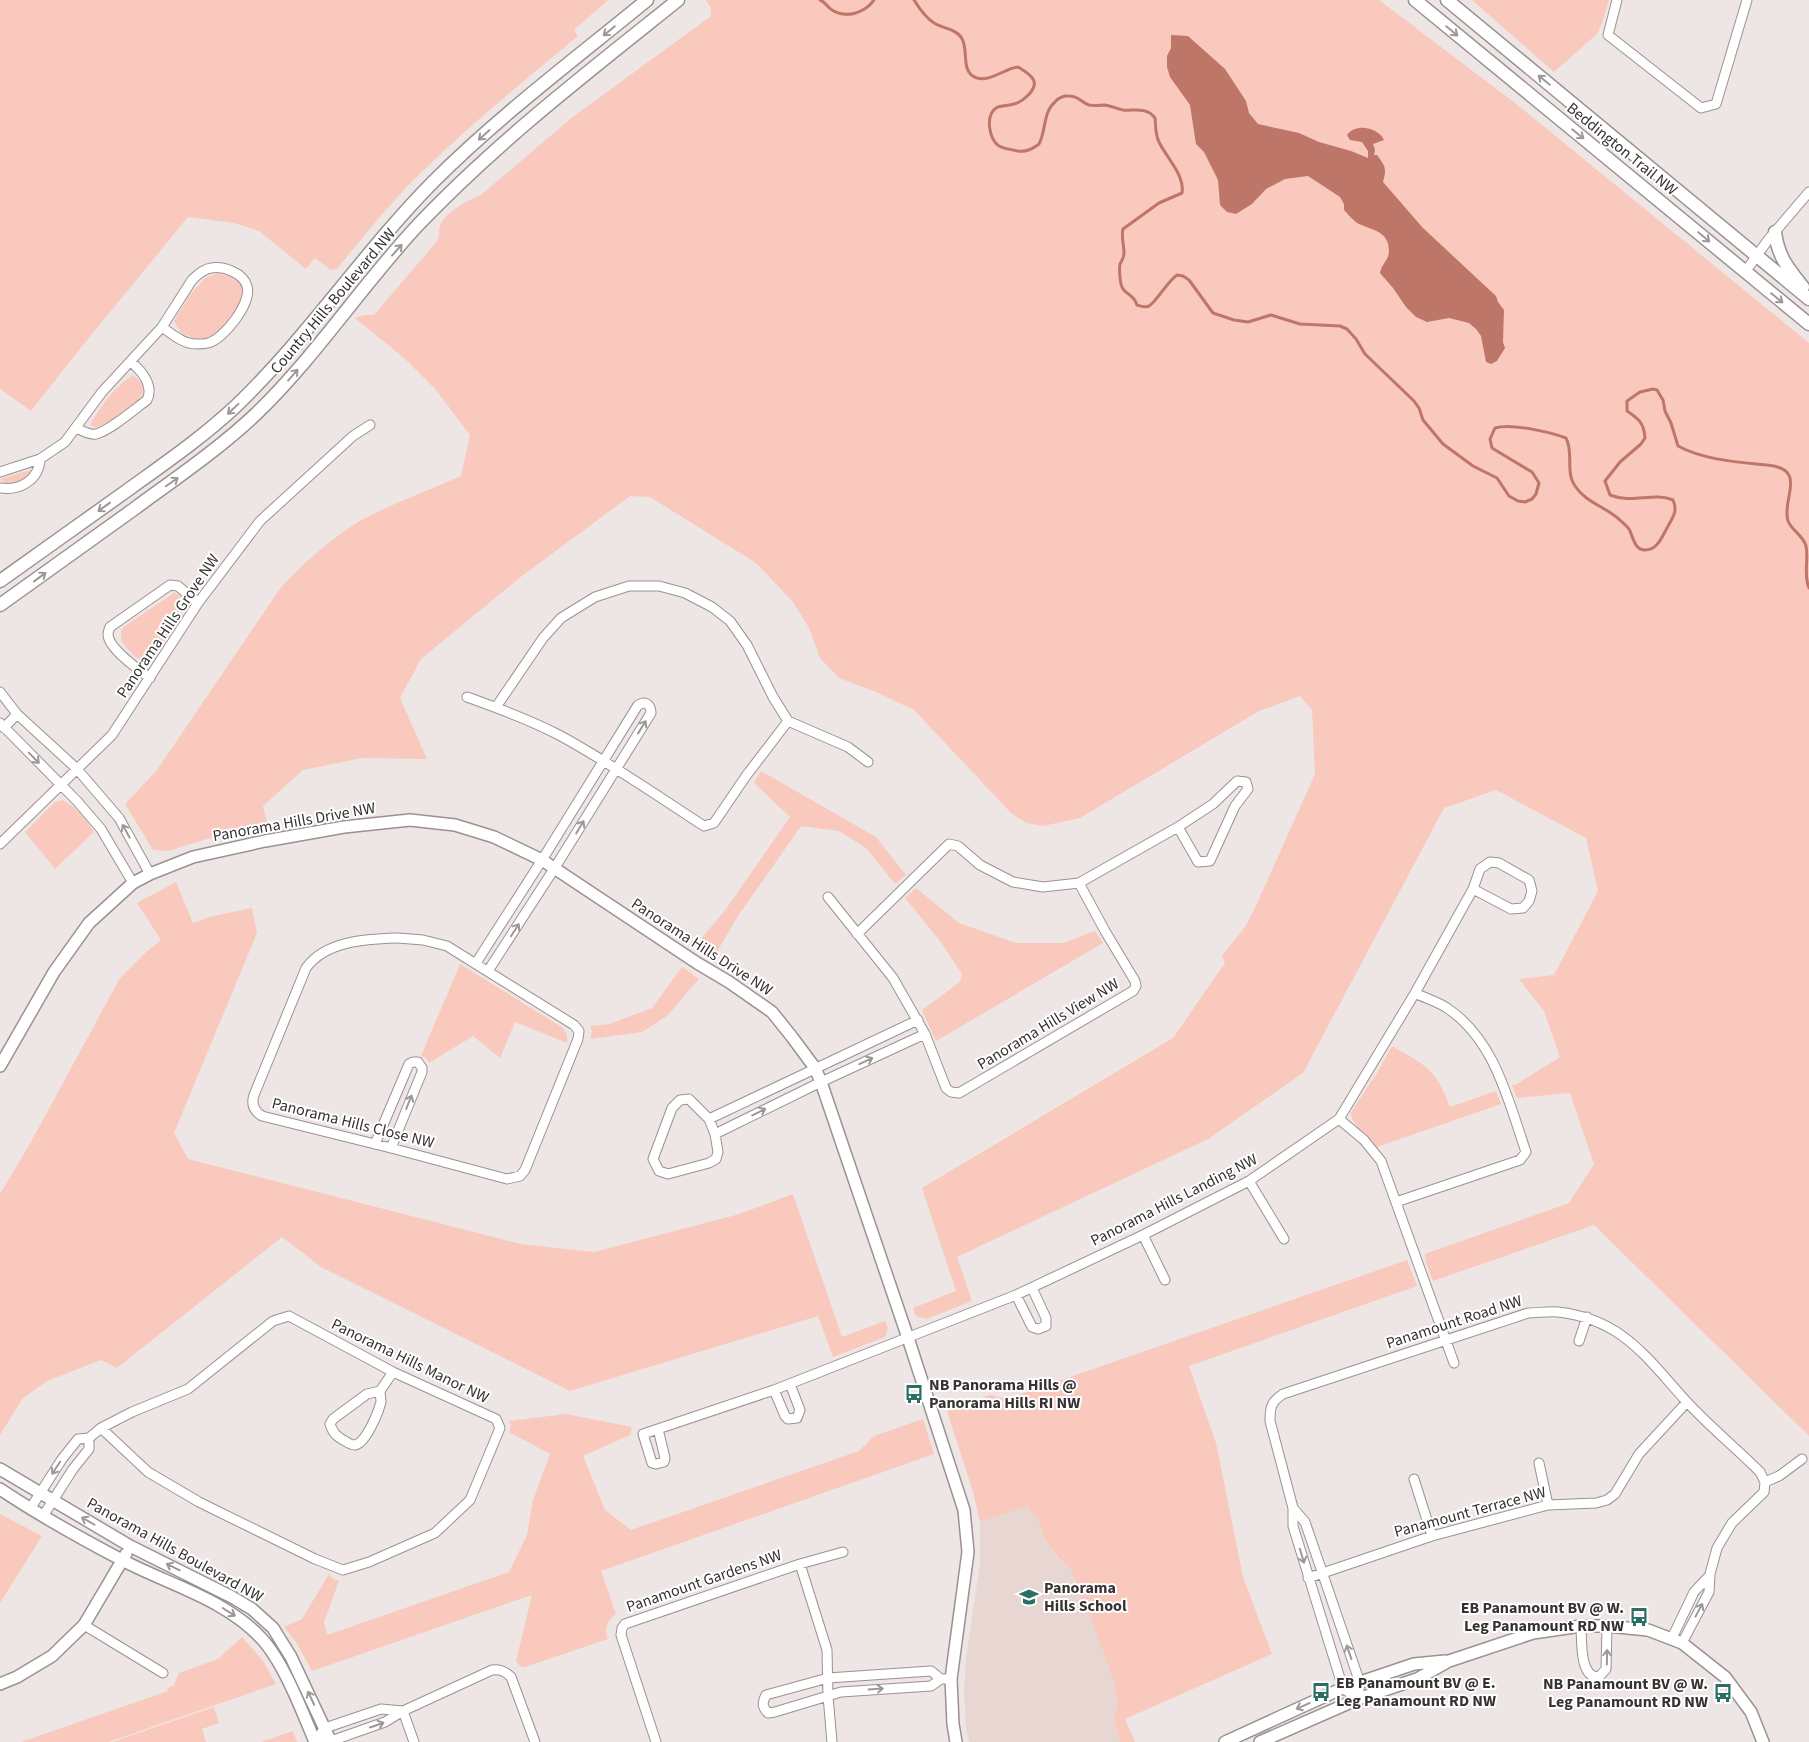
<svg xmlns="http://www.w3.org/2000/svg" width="1809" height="1742" viewBox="0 0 1809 1742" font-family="'Source Sans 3',sans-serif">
  <rect width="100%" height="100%" fill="#eee6e4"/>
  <path fill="#e7d6d2" d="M 1028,1506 L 1039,1522 L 1045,1540 L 1059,1560 L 1070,1568 L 1095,1628 L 1116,1688 L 1117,1705 L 1114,1720 L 1120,1742 L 969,1742 L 966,1727 L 964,1692 L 966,1658 L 980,1563 L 980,1522 Z"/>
  <path fill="#f9c9be" d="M 0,0 L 608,0 L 574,30 L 578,36 C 527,78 476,120 428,166 C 395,197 366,233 337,269 L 331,270 L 315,258 L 306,269 L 259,231 L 234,223 L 188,217 L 83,345 L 31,411 L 0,389 Z
    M 706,0 L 1379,0 L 1515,103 L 1809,343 L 1809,1436 L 1594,1225 L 1433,1281 L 1426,1263 L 1425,1254 L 1569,1203 L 1594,1164 L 1570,1093 L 1517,1098 L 1512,1085 L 1517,1084 L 1560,1057 L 1544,1011 L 1519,979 L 1554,975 L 1598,891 L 1586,838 L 1496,790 L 1444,808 L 1303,1073 L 1208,1139 L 957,1257 L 972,1301 L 926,1319 L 916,1316 L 913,1308 L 956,1291 L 922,1188 L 1173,1038 L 1225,963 L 1222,956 L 1245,927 L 1255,908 L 1315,774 L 1312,710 L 1300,696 L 1259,711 L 1080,818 L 1043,826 L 1027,823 L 1012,814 L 914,710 L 876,692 L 839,678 L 820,658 L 809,628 L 793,602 L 756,563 L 650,497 L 630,496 L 522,576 L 421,659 L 400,698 L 427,759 L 362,758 L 303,770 L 263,806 L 268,826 L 207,839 L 168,851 L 153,850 L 125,804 L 157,770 L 279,590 C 301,565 327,542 355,524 C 385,506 428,491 461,476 L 470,435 L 436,390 L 404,358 L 355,318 L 363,315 L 374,315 L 438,240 C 439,235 439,228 441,223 C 448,211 468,200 481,195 L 574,116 L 711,16 L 711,8 Z
    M 1472,0 L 1609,0 L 1602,23 L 1597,34 L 1554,72 Z
    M 218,273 C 231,277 247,281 243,298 L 224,328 L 213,337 L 196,339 L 181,333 L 174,321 L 189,296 L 205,278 Z
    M 133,375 C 136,378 142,382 143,387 C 147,403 108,423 96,428 L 90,425 C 100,407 115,386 133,375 Z
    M 30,470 L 32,473 L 18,482 L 6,483 L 0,479 Z
    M 174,593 L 178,594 L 185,600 L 184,611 L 152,659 C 139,666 129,650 121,641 L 121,631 L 125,626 Z
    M 761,771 L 876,837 L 906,875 L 895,884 L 866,848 L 839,831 L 801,826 L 738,916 L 712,960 L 695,949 L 697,944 L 726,909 L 790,817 L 754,783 Z
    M 62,800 C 76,806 86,820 94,832 L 55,869 L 25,832 L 55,802 Z
    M 176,882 L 193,923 L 213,916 L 252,908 L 257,933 L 174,1133 L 188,1159 L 521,1244 L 594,1252 L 736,1215 L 793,1194 L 842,1337 L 885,1321 L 888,1328 L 885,1337 L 833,1357 L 818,1316 L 570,1391 L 321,1267 L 282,1237 L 117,1368 L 101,1360 L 47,1381 L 23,1398 L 0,1435 L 0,1194 L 32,1140 L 120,978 L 145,953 L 161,940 L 137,903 Z
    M 916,888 L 959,923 L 1016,943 L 1064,943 L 1095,931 L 1103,943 L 936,1041 L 922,1010 L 960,982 L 962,974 L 940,941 L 905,898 Z
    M 460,964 L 563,1028 L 567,1035 L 567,1043 L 515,1022 L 500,1058 L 473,1036 L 429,1063 L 426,1058 L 421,1056 Z
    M 682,967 L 699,979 L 667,1016 L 642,1032 L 590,1039 L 592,1031 L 590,1026 L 610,1024 L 652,1008 Z
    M 1392,1046 C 1426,1065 1436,1069 1450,1107 L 1496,1091 L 1501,1104 L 1377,1147 C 1369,1138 1350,1124 1351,1112 L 1377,1073 Z
    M 1407,1260 L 1417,1286 L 1189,1366 L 1216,1443 L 1243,1577 L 1272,1654 L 1125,1719 L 1135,1742 L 1120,1742 L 1114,1720 L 1117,1705 L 1116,1688 L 1094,1626 L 1070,1568 L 1060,1560 L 1045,1540 L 1039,1522 L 1028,1506 L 980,1522 L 973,1492 L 947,1411 L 990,1395 L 1007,1399 Z
    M 566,1414 L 632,1427 L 630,1435 L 583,1456 L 605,1510 L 631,1530 L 859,1451 L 874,1436 L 923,1419 L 934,1454 L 601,1571 L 616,1614 C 607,1621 604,1628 608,1639 L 522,1668 L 516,1661 L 532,1595 L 312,1671 L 296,1642 L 284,1627 L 302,1619 L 329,1574 L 333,1579 L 339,1581 L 324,1622 L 327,1635 L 509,1572 L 527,1535 L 533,1500 L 550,1454 L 509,1432 L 511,1425 L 509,1421 Z
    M 0,1514 L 42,1536 L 0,1603 Z
    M 242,1637 L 263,1661 L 276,1684 L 108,1742 L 21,1742 L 168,1691 L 167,1689 L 174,1685 L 179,1673 L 218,1659 Z
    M 214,1707 L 219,1723 L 202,1729 L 206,1742 L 112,1742 Z
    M 293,1731 L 297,1742 L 261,1742 Z"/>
  <path fill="#bd7668" d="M 1171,35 L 1188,36 L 1225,69 L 1246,101 L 1249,113 L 1258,124 L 1299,133 L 1319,142 L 1351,151 L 1368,158 L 1368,151 L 1362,142 L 1350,140 L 1347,135 C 1356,122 1379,128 1384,140 L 1373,144 L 1375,150 L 1374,155 L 1377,155 C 1385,166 1387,168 1383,182 L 1423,228 L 1496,296 L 1498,302 L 1504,310 L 1503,342 L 1505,348 L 1497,361 L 1491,364 L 1486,362 L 1481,336 L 1476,329 L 1469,323 L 1449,318 L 1427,322 L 1416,317 L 1406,307 L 1393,288 L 1380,273 C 1381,265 1389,260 1389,251 C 1389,231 1372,230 1359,224 C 1353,221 1348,214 1344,210 L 1344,204 L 1340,197 L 1308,176 L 1285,179 L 1266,189 L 1252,204 L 1236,214 L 1227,212 L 1220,205 L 1218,180 L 1204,152 L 1196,144 L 1190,105 L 1170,77 L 1167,67 L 1167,56 L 1171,48 Z"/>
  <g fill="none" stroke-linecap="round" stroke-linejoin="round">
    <path stroke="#bd7668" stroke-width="3" d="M 820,0 C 826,2 827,7 832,10 C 846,19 865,13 874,0
      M 914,0 C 919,8 926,18 934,23 C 944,29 954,28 961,37 C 970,49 959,72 977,78 C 990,82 1006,68 1018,67 C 1023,70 1030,74 1033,79 C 1039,89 1022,102 1014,104 C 1008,106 1001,105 996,108 C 985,116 989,139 999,146 C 1005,149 1012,150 1018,151 C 1027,152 1032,149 1039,144 C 1046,131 1043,112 1055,102 C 1057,99 1061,97 1065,96 C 1079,95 1080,102 1089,105 C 1094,106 1100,105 1105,105 C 1112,106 1117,109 1123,110 C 1135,111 1147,107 1155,118 C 1156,126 1155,134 1159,142 C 1166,157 1185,175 1182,193 L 1159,203 L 1123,229 C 1121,238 1124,244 1124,253 C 1124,258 1122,260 1120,264 C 1119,268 1120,283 1122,287 C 1125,295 1133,293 1137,305 C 1140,306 1144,308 1149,306 C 1157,301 1166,283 1177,275 L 1183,276 L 1189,280 L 1213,313 L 1234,320 L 1248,322 L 1271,315 L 1300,324 L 1340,326 L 1347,329 L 1356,339 L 1365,354 L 1414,401 L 1419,408 L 1423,420 L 1443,444 L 1473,466 L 1497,478 L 1509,496 L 1518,501 L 1525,502 L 1532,499 L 1536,494 L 1539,483 L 1532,472 L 1492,448 L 1490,439 L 1495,428 C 1511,423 1550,432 1566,438 C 1574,452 1565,472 1575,486 C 1586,503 1607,507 1621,521 C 1623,523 1627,526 1629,529 C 1633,536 1634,549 1644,550 C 1657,551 1662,537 1667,528 C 1673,517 1678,511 1673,500 C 1654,492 1632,504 1610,495 L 1605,481 L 1620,462 L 1641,444 L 1645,438 C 1644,423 1639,419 1627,411 L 1627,401 L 1640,392 L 1653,389 L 1657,390 L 1663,400 L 1665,411 L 1671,423 L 1678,446 C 1704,460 1737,462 1767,465 C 1809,469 1781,499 1788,521 C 1792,531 1803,535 1806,546 C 1809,560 1803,574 1809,588"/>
    <g stroke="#9a9290" stroke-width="11">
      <path id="minor" d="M 1617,0 L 1608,35 L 1701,108 L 1716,104 L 1747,0
        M 1745,272 L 1768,240 L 1809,192
        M 77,428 C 82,431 89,435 96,434 C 109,431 135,409 147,400 C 154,386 142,371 131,362
        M 0,472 L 40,459 L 65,442 L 102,392 L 162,327 L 192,280 C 197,275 204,269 211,268 C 224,266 243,273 247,286 C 252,303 224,339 208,343 C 204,344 199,344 196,344 C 183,344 172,334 162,327
        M 0,488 C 20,491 39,480 40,459
        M 150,678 C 139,670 109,649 108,635 C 108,633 109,629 110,627 L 170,585 L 178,586 L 198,603
        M 0,692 L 17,714 L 77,769 L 119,818 L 150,874
        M 467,697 C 498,708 530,720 559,735 C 609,762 656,795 704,826 L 714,823 L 746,776 L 788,721 L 773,697 L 747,645 L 730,621 L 712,607 L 685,593 L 659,586 L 629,586 L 595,597 L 561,618 L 543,638 L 496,707
        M 788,721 L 848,747 L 868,762
        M 0,723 L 77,801 L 101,829 L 133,883
        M 4,728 L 17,714
        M 0,844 L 112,735 L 198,603 L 260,521 L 353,436 L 370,425
        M 828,897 L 893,978 L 925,1034 L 946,1088 L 951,1092 L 959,1093 L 1133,991 L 1136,986 L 1135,981 L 1105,931 L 1079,883
        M 857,934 L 949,844 L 958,846 L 980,865 L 1013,882 L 1043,887 L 1079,883 L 1178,827 L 1213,804 L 1237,781 L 1246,782 L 1248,789 L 1235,806 L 1210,861 L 1198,862 L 1178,827
        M 398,938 L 423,940 L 447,946 L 574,1025 L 579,1031 L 578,1039 L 525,1170 L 520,1176 L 507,1179 L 391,1148 L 262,1116 C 254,1111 251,1104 254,1095 L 306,968 C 326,940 368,939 398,938 Z
        M 476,963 L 542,860 L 638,705 L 643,703 C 648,703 651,707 651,713 L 554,869 L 488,971
        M 689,1099 L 709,1119 L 715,1134 L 718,1152 L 716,1159 L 709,1163 L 668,1174 L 659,1171 L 653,1159 L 672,1108 L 680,1100 Z
        M 709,1119 L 918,1020
        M 1339,1119 L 1364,1140 L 1381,1161 L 1454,1363
        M 715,1134 L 821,1082 L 925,1034
        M 375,1144 L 409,1064 L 413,1062 L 418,1062 L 422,1068 L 422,1072 L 391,1148
        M 1249,1181 L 1284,1239
        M 1396,1202 L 1520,1160 L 1526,1152 C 1508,1100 1495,1040 1447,1008 C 1438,1002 1425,998 1415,993
        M 1143,1235 L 1165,1280
        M 1016,1295 L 1032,1327 L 1038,1329 L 1046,1326 L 1046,1318 L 1032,1288
        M 1579,1341 L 1587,1317
        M 774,1390 L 785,1416 L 788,1419 L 797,1418 L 800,1410 L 790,1384
        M 380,1391 C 380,1394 381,1399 381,1402 C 378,1413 366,1443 355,1445 C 351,1445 348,1443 345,1441 C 336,1436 333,1433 330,1424 L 333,1419 L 367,1394 Z
        M 380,1391 L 393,1372
        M 658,1429 L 665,1458 L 664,1462 L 656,1464 L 652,1463 L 643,1434 L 774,1390 L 1016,1295 L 1143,1235 L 1249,1181 L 1339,1119 L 1415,993 L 1473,889 L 1480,869 L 1490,862 L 1499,863 L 1529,880 L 1532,891 L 1529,901 L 1523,908 L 1511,909 L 1473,889
        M 1539,1463 L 1548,1505
        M 1414,1479 L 1432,1536
        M 1765,1482 L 1779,1476 L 1802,1459
        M 1293,1508 L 1305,1522 L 1360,1683 L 1358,1699
        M 30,1509 L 62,1459 L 78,1439 L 89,1438 L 101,1428 L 132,1412 L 188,1389 L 273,1321 L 289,1316 L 393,1372 L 496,1419 L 500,1428 L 470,1500 L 435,1533 L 369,1562 L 343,1570 L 315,1559 L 199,1502 L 148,1472 L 101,1428
        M 43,1516 L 73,1469 L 89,1449 L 89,1438
        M 800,1564 L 843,1552
        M 1308,1578 L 1432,1536 L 1548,1505 L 1596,1503 L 1607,1500 L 1615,1494 L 1639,1454 L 1687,1402
        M 84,1625 L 163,1673
        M 1581,1626 C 1582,1640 1579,1678 1599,1677 L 1606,1669 L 1607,1626
        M 1672,1638 L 1694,1592 L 1710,1575
        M 941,1679 L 931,1671 L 828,1678 L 766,1695 C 762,1703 762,1707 768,1713 L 775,1712 L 841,1692 L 931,1686 L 941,1679 L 951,1679
        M 1358,1699 L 1343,1688 L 1293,1526 L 1293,1508 L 1270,1421 C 1270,1407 1271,1402 1283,1394 L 1528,1313 C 1538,1313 1548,1311 1558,1312 C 1622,1319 1646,1357 1686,1401 C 1709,1426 1736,1448 1760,1472 L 1765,1482 L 1764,1492 L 1732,1523 L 1717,1548 L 1710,1574 L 1709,1592 L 1682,1643
        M 403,1711 L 414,1742
        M 315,1741 L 331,1741 L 385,1722 L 403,1711 L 492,1670 C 500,1669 505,1671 511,1677 L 535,1742
        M 315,1741 L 325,1728 L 381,1709 L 403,1711
        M 656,1742 L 621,1635 L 622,1628 L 625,1624 L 800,1564 L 827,1650 L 828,1696 L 832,1742"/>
    </g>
    <g stroke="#9a9290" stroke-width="14">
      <path id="tertiary" d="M 0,1066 L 54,972 L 89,923 L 133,883 L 150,874 L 193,857 L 265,841 L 344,827 L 410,820 L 455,825 L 494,837 L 542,860 L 697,963 L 729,982 L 772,1012 L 792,1037 L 815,1068 L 821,1082 L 908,1338 L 964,1510 L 968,1552 L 951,1679 L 953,1724 L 956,1742
        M 0,1469 L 130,1546 L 232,1597 L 252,1609 L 273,1628 L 291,1657 L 331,1742
        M 0,1489 C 39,1515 80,1538 122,1560 C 167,1584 225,1599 261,1638 C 283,1661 302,1711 315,1742
        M 0,1684 L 17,1677 L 52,1656 L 84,1625 L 126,1554
        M 1225,1742 L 1343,1688 L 1414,1664 L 1445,1661
        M 1260,1742 L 1358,1699 L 1417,1679 L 1449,1661 L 1533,1633 L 1581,1626 L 1607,1626 L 1648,1630 L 1682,1643 L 1725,1677 L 1751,1712 L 1763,1742"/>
    </g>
    <g stroke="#9a9290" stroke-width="15">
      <path id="secondary" d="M 1415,0 L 1809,324
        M 1447,0 L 1809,299
        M 1775,232 C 1778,257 1788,268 1803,287
        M 0,581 C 44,550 88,518 132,487 C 168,461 204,436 236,406 C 308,337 363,253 433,182 C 499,116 575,59 647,0
        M 0,605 C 45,573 89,541 134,509 C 176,478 219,449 257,413 C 316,356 362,285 418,225 C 497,142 588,72 678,0"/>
    </g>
    <use href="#minor" stroke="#fff" stroke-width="9"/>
    <use href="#tertiary" stroke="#fff" stroke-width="11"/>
    <use href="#secondary" stroke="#fff" stroke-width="12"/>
  </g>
  <defs><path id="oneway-shaft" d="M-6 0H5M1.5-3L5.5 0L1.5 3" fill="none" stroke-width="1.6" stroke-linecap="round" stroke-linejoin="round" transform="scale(1.25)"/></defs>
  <g stroke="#9a9898">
    <use href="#oneway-shaft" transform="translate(609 31) rotate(141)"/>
    <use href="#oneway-shaft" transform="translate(1452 31) rotate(40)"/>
    <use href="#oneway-shaft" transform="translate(1544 80) rotate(-141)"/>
    <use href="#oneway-shaft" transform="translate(1578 134) rotate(39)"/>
    <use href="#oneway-shaft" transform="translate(484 135) rotate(138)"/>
    <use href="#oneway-shaft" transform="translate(1704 237) rotate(40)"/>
    <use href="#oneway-shaft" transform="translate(397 250) rotate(-48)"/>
    <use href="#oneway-shaft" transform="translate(1777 298) rotate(39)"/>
    <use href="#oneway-shaft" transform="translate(293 375) rotate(-49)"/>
    <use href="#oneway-shaft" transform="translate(233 409) rotate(137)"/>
    <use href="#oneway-shaft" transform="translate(172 482) rotate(-35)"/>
    <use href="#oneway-shaft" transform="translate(104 507) rotate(144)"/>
    <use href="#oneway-shaft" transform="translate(40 577) rotate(-36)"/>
    <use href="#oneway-shaft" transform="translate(642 727) rotate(-58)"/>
    <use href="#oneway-shaft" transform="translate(34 758) rotate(46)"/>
    <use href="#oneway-shaft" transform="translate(580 827) rotate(-59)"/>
    <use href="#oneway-shaft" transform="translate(126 831) rotate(-119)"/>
    <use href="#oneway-shaft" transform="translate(515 930) rotate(-57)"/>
    <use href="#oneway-shaft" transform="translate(866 1061) rotate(-25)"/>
    <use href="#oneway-shaft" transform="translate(409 1102) rotate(-68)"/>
    <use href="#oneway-shaft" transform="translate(759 1112) rotate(-26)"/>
    <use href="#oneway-shaft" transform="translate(56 1468) rotate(123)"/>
    <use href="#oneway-shaft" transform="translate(88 1521) rotate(-150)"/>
    <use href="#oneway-shaft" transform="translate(1302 1556) rotate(73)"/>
    <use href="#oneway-shaft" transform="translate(173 1567) rotate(-153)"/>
    <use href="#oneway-shaft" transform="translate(1699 1610) rotate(-62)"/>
    <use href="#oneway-shaft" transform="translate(229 1612) rotate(32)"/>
    <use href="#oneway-shaft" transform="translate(1349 1652) rotate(-109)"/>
    <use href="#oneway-shaft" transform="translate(1607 1657) rotate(-89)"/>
    <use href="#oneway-shaft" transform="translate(876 1689) rotate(-4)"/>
    <use href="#oneway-shaft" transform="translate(311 1698) rotate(-115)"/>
    <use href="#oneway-shaft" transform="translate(1303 1706) rotate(156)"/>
    <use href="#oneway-shaft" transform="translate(377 1725) rotate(-19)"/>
  </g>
  <defs>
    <g id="bus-bare" transform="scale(1.5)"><path d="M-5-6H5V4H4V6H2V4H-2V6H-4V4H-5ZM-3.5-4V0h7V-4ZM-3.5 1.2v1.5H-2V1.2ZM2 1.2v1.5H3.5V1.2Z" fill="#296f65" stroke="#fff" stroke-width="2.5" paint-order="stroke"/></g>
    <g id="school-bare" transform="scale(1.5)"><path d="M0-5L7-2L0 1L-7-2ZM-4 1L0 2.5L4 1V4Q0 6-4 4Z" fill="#296f65" stroke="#fff" stroke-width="2.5" paint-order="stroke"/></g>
  </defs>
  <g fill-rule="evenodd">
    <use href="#bus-bare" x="914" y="1394"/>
    <use href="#school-bare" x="1029" y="1597"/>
    <use href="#bus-bare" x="1639" y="1617"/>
    <use href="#bus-bare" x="1321" y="1692"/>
    <use href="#bus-bare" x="1723" y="1693"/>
  </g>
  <g text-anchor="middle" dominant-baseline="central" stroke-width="4" stroke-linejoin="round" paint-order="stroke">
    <g font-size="16" fill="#363232" stroke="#fff">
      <text transform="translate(1622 149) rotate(39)">Beddington Trail NW</text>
      <text transform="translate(333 301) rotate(-50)">Country Hills Boulevard NW</text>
      <text transform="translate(168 626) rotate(-56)">Panorama Hills Grove NW</text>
      <text transform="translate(294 822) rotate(-10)">Panorama Hills Drive NW</text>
      <text transform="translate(702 947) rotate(33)">Panorama Hills Drive NW</text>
      <text transform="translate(1048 1024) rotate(-31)">Panorama Hills View NW</text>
      <text transform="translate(353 1123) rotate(14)">Panorama Hills Close NW</text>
      <text transform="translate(1174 1200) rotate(-27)">Panorama Hills Landing NW</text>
      <text transform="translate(1454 1322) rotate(-18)">Panamount Road NW</text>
      <text transform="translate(410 1361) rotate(26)">Panorama Hills Manor NW</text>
      <text transform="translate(1470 1512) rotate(-15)">Panamount Terrace NW</text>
      <text transform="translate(175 1550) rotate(29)">Panorama Hills Boulevard NW</text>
      <text transform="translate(704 1581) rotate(-19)">Panamount Gardens NW</text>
    </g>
    <g font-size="16" font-weight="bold" fill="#363232" stroke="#fff" text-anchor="start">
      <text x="929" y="1385">NB Panorama Hills @<tspan x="929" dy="18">Panorama Hills RI NW</tspan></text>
      <text x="1044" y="1588">Panorama<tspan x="1044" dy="18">Hills School</tspan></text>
      <text x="1624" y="1608" text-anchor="end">EB Panamount BV @ W.<tspan x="1624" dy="18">Leg Panamount RD NW</tspan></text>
      <text x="1336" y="1683">EB Panamount BV @ E.<tspan x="1336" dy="18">Leg Panamount RD NW</tspan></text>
      <text x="1708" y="1684" text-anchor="end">NB Panamount BV @ W.<tspan x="1708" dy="18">Leg Panamount RD NW</tspan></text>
    </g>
  </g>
</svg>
